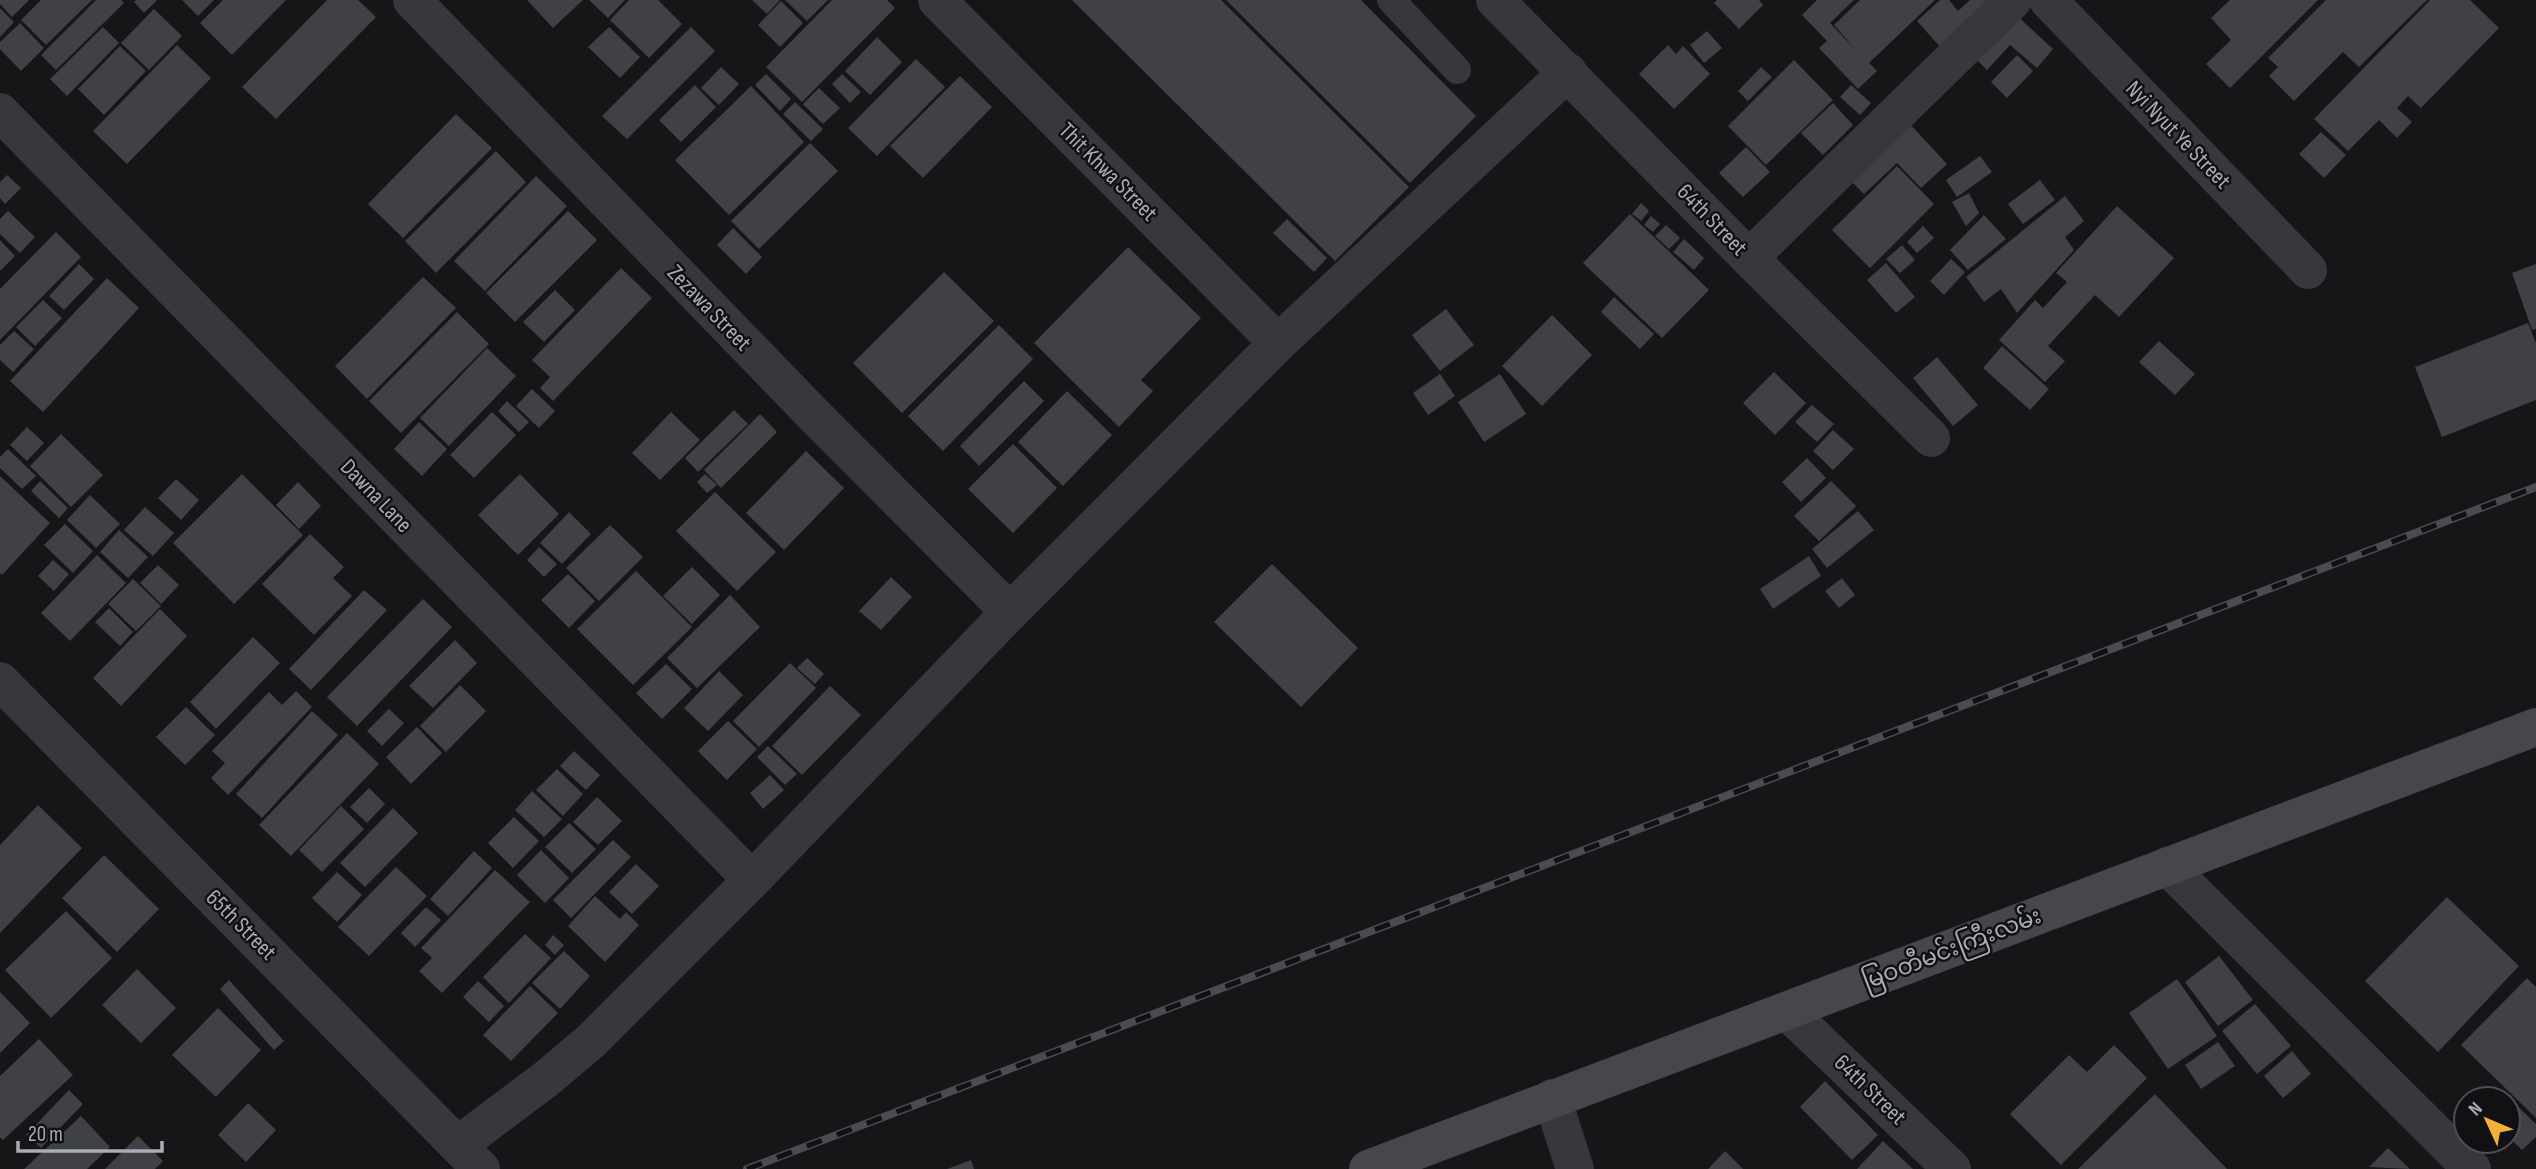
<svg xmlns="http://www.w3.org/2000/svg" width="2536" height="1169" viewBox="0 0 2536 1169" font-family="'Sofia Sans Condensed','Noto Sans Myanmar',sans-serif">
  <rect width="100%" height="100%" fill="#161618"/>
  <path fill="#404145" d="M 0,0 L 29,0 L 12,17 L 0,4 Z
    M 41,0 L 92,0 L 46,45 L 21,20 Z
    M 96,0 L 121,0 L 124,3 L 56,70 L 41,55 Z
    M 136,0 L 157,0 L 144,13 L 134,2 Z
    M 182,0 L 214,0 L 198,16 Z
    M 223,0 L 286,0 L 232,55 L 200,23 Z
    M 327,0 L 358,0 L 376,17 L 276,119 L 242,87 Z
    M 527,0 L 583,0 L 553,28 Z
    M 589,0 L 625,0 L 608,18 Z
    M 629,0 L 658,0 L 682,24 L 649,58 L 610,20 Z
    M 752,0 L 780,0 L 767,14 Z
    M 785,0 L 828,0 L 807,21 Z
    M 832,0 L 887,0 L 895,8 L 802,102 L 766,67 Z
    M 1072,0 L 1221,0 L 1409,187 L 1335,261 Z
    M 1226,0 L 1361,0 L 1476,116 L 1410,183 Z
    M 1717,0 L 1759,0 L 1763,5 L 1739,29 L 1714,3 Z
    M 1817,0 L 1854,0 L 1830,23 L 1856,50 L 1834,25 L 1860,0 L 1935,0 L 1869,63 L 1877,71 L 1858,89 L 1819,48 L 1827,41 L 1802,15 Z
    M 1940,0 L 1949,0 L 1958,11 L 1970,0 L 1994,0 L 1941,48 L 1917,21 Z
    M 2230,0 L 2318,0 L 2230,88 L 2206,64 L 2231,40 L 2211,18 Z
    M 2326,0 L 2427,0 L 2359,67 L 2343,52 L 2294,101 L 2269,76 L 2278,67 L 2268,58 Z
    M 2430,0 L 2470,0 L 2499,28 L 2421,108 L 2408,96 L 2397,108 L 2412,122 L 2397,138 L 2379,120 L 2348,151 L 2314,119 Z
    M 781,1 L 803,23 L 780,47 L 758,25 Z
    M 0,8 L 14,22 L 0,37 Z
    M 154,9 L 182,36 L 149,70 L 121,43 Z
    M 2014,13 L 2053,49 L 2037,68 L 2010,45 L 1987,70 L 1974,57 Z
    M 20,23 L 44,48 L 21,71 L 0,49 L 0,42 Z
    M 103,27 L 119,43 L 67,96 L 50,79 Z
    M 609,27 L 640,57 L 620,78 L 588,47 Z
    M 691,27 L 715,51 L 627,139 L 602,116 Z
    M 1707,31 L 1722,48 L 1704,63 L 1690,45 Z
    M 877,37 L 902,62 L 870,95 L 845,71 Z
    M 177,45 L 211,78 L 127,164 L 93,131 Z
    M 1668,45 L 1676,54 L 1683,46 L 1710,74 L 1674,109 L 1639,74 Z
    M 120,46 L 146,71 L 104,115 L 78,89 Z
    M 2017,55 L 2033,71 L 2007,98 L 1991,82 Z
    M 916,59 L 945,87 L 877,156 L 848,128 Z
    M 1794,60 L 1833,100 L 1766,165 L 1728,126 Z
    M 721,67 L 739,84 L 719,105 L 701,88 Z
    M 1761,67 L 1772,77 L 1748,101 L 1738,91 Z
    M 766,74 L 791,99 L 780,111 L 755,85 Z
    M 842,74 L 861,92 L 850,103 L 832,84 Z
    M 960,76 L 992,107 L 923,178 L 890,146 Z
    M 695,85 L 716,107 L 681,142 L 659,120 Z
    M 1851,85 L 1871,103 L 1860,115 L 1840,97 Z
    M 751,86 L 804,142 L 729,215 L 675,160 Z
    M 819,88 L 840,108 L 823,124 L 803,104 Z
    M 795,102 L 823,129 L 811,141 L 783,114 Z
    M 1833,103 L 1853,125 L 1823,155 L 1801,133 Z
    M 456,114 L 492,148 L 403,238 L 368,204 Z
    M 1909,123 L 1947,164 L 1921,188 L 1897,163 L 1864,194 L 1849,179 Z
    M 2321,132 L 2346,155 L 2324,178 L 2299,154 Z
    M 810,143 L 838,171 L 759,249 L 731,221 Z
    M 1746,147 L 1770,172 L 1743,197 L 1719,173 Z
    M 496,151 L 526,182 L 436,273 L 405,241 Z
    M 1980,156 L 1992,172 L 1957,197 L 1946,180 Z
    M 1897,166 L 1934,204 L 1870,268 L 1832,230 Z
    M 7,175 L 21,188 L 5,204 L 0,198 L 0,182 Z
    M 536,176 L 567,206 L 485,291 L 454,261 Z
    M 2040,180 L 2055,200 L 2023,224 L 2008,204 Z
    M 1969,193 L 1979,213 L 1966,226 L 1952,202 Z
    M 2065,196 L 2084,221 L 2065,237 L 2074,250 L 2017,313 L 2001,289 L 1984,302 L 1966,277 Z
    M 1641,203 L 1649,211 L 1641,221 L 1632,214 Z
    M 2117,206 L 2174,258 L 2119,317 L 2095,295 L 2048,346 L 2065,361 L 2045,382 L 1999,340 L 2035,300 L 2043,308 L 2067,282 L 2056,273 Z
    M 8,211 L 35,237 L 20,253 L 0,234 L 0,219 Z
    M 568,211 L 597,240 L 515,322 L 486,293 Z
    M 1630,214 L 1709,290 L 1662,338 L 1583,263 Z
    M 1984,215 L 2006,239 L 1968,270 L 1950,250 Z
    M 1651,216 L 1660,224 L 1653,232 L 1644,225 Z
    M 1287,219 L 1327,258 L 1314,272 L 1273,233 Z
    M 1666,225 L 1680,238 L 1669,249 L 1655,236 Z
    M 1923,226 L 1934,238 L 1917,253 L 1907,242 Z
    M 733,228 L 762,257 L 746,274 L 717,245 Z
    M 56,232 L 81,257 L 0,340 L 0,289 Z
    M 1684,239 L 1704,258 L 1694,270 L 1673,252 Z
    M 0,240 L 15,256 L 0,271 Z
    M 1902,245 L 1915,260 L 1900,273 L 1886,259 Z
    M 1128,247 L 1201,318 L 1141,380 L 1153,391 L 1119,427 L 1034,343 Z
    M 1951,259 L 1965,272 L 1944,295 L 1930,281 Z
    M 1886,263 L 1915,297 L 1896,313 L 1867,280 Z
    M 79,264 L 94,279 L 64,310 L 49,296 Z
    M 2536,264 L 2536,329 L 2532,330 L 2512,273 Z
    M 621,268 L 652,298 L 553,401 L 540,388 L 550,377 L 532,360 Z
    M 944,272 L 994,321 L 902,413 L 853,363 Z
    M 423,277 L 456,308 L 367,399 L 335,366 Z
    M 107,278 L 139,308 L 43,412 L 10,381 Z
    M 555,290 L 575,310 L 544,342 L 523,322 Z
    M 1614,297 L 1654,334 L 1640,349 L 1601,312 Z
    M 43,300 L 62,318 L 35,346 L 16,327 Z
    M 1446,309 L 1474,345 L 1440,371 L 1412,335 Z
    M 457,312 L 489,344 L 401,433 L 369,401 Z
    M 1552,315 L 1592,355 L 1542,406 L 1502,366 Z
    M 2528,323 L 2536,343 L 2536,400 L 2442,437 L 2415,367 Z
    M 999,325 L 1033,359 L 943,451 L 908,416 Z
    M 14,331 L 34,349 L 13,372 L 0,360 L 0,345 Z
    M 2159,341 L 2195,374 L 2175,395 L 2139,362 Z
    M 2002,346 L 2049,389 L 2030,410 L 1983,368 Z
    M 487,348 L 516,376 L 449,446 L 420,418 Z
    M 1937,357 L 1978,405 L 1953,426 L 1913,378 Z
    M 1774,372 L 1806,403 L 1775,435 L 1743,403 Z
    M 1440,374 L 1455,396 L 1428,415 L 1413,393 Z
    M 1500,374 L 1526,414 L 1484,442 L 1458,402 Z
    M 1024,381 L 1044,401 L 979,466 L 960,446 Z
    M 532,389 L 555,411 L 539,428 L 516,406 Z
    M 1067,391 L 1112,435 L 1063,486 L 1018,442 Z
    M 507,401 L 529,422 L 519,432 L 498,411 Z
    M 1812,405 L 1834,424 L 1817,442 L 1795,422 Z
    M 734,410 L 748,424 L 698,472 L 685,458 Z
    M 492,412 L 516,435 L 474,478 L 450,455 Z
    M 671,412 L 700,440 L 660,480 L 632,453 Z
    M 760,414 L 777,432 L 721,488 L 704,470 Z
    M 419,422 L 447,449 L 422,476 L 394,449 Z
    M 27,427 L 44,443 L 27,461 L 10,445 Z
    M 1833,430 L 1854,449 L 1833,470 L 1813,451 Z
    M 61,434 L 103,475 L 71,507 L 30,466 Z
    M 1013,444 L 1057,488 L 1013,533 L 968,489 Z
    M 8,449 L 36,476 L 22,489 L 0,468 L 0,457 Z
    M 806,451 L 844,488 L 784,550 L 746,513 Z
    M 1807,458 L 1826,478 L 1801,502 L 1782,482 Z
    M 242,474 L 303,535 L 234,604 L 173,543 Z
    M 520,474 L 559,514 L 518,555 L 478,515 Z
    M 705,474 L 717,485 L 707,493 L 697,482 Z
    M 0,476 L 50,523 L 2,575 L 0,573 Z
    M 176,479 L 199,500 L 181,520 L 158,498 Z
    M 40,481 L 68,508 L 59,518 L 31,491 Z
    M 1831,481 L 1856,506 L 1819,541 L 1794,516 Z
    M 298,482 L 321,506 L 299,529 L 276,505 Z
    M 715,492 L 776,552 L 737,591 L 676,531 Z
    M 90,495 L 120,524 L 96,548 L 67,520 Z
    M 145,507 L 174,533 L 153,556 L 124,530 Z
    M 1858,511 L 1874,530 L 1827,568 L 1812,549 Z
    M 569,512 L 591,534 L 562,564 L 540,543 Z
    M 65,524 L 93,551 L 73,573 L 44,545 Z
    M 610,525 L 643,557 L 599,601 L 566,568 Z
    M 119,530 L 148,557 L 128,578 L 100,552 Z
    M 310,534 L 344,567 L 333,578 L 352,596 L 314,635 L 262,584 Z
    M 539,547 L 557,564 L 544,577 L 527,560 Z
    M 97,555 L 126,583 L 70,641 L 41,613 Z
    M 1809,556 L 1821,576 L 1773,609 L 1760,589 Z
    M 53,560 L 69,574 L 54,591 L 38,576 Z
    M 1272,564 L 1358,648 L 1301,707 L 1214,622 Z
    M 158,565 L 179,585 L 161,604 L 140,583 Z
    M 692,567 L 720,595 L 692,624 L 663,596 Z
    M 636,571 L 692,627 L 633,685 L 577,629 Z
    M 568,574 L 595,601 L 569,628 L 541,600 Z
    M 891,577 L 912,597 L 881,630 L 859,611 Z
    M 1842,578 L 1855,595 L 1839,608 L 1825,591 Z
    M 133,579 L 161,606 L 136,631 L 108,604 Z
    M 364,590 L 387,610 L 311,690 L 289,669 Z
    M 730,595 L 760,627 L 697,688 L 667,658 Z
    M 423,599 L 452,627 L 357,726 L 327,697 Z
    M 109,608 L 133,632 L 120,646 L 95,622 Z
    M 160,609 L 187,636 L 121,706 L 93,678 Z
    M 253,637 L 280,663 L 216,729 L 190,702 Z
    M 455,640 L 477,663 L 433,708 L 409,686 Z
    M 807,658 L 824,674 L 815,684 L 797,668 Z
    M 790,663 L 816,688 L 759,747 L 733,721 Z
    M 666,664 L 692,689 L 662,719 L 636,693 Z
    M 719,671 L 743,695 L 708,731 L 684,708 Z
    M 460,685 L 486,711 L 446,752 L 420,726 Z
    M 830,686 L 861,715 L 802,775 L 772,746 Z
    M 296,691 L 312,707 L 228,795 L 211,778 L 225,763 L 212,751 L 269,692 L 282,705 Z
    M 186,707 L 215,735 L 185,765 L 156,737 Z
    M 389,709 L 404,723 L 382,746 L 367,731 Z
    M 312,711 L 338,735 L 262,818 L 236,794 Z
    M 728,721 L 757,749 L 727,780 L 698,751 Z
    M 417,727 L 442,753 L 411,784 L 386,757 Z
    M 347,733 L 379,764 L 291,856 L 259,825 Z
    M 768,746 L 797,774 L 785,785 L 757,757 Z
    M 574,751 L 600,775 L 586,790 L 560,766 Z
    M 557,769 L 583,794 L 563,816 L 536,790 Z
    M 770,775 L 784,790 L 763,809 L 750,793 Z
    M 369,788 L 385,804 L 367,823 L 350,807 Z
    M 532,791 L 562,819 L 544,837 L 515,810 Z
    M 597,797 L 622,821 L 598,845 L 573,822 Z
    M 38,805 L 82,848 L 0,933 L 0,845 Z
    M 341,806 L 364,829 L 322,872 L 299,850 Z
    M 393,808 L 418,833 L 365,887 L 340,863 Z
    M 514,817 L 539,841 L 513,868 L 488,843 Z
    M 569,823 L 596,849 L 572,873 L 545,847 Z
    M 613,840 L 631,857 L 571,918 L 553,900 Z
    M 541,850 L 569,878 L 545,903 L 517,875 Z
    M 474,851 L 492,868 L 448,916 L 430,899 Z
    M 104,855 L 159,909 L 117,952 L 62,898 Z
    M 636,864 L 659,886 L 632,914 L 609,892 Z
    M 396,867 L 427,896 L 369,956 L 338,927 Z
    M 495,870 L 530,902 L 442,993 L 419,971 L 432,958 L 421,948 Z
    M 337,872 L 362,895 L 337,922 L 312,898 Z
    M 595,896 L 620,919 L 626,912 L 639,925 L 605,962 L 568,926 Z
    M 2447,897 L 2519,966 L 2438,1052 L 2365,981 Z
    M 426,907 L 441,920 L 415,947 L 401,933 Z
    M 66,911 L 112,958 L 51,1018 L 5,970 Z
    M 525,934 L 551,958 L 509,1003 L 483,977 Z
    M 553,935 L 564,945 L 555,955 L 545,945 Z
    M 564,951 L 590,976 L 560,1009 L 532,983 Z
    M 2219,956 L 2253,1000 L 2218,1026 L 2185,982 Z
    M 137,969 L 176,1008 L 141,1043 L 102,1005 Z
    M 2527,978 L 2536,987 L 2536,1118 L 2461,1045 Z
    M 2177,979 L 2217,1036 L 2168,1069 L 2129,1013 Z
    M 229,980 L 284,1041 L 274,1050 L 220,989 Z
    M 478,981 L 504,1006 L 489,1022 L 463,997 Z
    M 530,986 L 558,1013 L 511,1061 L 483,1035 Z
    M 0,992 L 30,1023 L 0,1053 Z
    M 2255,1004 L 2291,1046 L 2257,1074 L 2222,1031 Z
    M 218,1008 L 261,1050 L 216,1097 L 172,1055 Z
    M 39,1039 L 73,1075 L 3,1140 L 0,1137 L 0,1076 Z
    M 2218,1042 L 2235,1066 L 2201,1089 L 2185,1065 Z
    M 2114,1045 L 2147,1078 L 2061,1165 L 2010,1114 L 2069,1055 L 2087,1072 Z
    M 2292,1051 L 2311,1074 L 2283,1098 L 2264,1076 Z
    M 1825,1081 L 1878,1135 L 1852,1160 L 1800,1107 Z
    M 69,1090 L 83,1104 L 41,1148 L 26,1135 Z
    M 2155,1094 L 2227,1169 L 2078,1169 Z
    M 2508,1097 L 2536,1124 L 2536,1137 L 2522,1150 L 2508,1136 Z
    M 248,1103 L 276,1130 L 246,1162 L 218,1135 Z
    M 81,1116 L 110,1147 L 87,1169 L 24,1169 Z
    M 138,1136 L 163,1161 L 155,1169 L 105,1169 Z
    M 1883,1141 L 1913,1169 L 1857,1169 Z
    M 2388,1148 L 2410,1169 L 2369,1167 Z
    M 1725,1151 L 1743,1169 L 1708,1169 Z
    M 971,1160 L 974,1169 L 947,1169 Z"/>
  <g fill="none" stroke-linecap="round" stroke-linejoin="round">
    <path stroke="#37383d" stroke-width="28" d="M 1391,0 L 1457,70"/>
    <path stroke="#37383d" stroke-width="38" d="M 412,0 L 811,412 L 1010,612
      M 937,0 L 1278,343
      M 1495,0 L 1749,258 L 1931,438
      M 2048,0 L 2308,270
      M 0,112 L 752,880
      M 1749,258 L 2013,0
      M 2167,866 L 2472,1169
      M 1788,1012 L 1952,1169
      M 1552,1098 L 1575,1169
      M 458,1145 L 546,1079 L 591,1041 L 752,880 L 1010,612 L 1278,343 L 1568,72"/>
    <path stroke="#37383d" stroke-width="38" d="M 0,681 L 481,1169"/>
    <path stroke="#45474d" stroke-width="38" d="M 1368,1169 L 2536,727"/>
    <g stroke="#4a4c52" stroke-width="8">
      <path id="rail" d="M 747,1169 L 2536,487"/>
    </g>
    <use href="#rail" stroke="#111113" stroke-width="5" stroke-dasharray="16" stroke-linecap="butt"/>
  </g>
  <g text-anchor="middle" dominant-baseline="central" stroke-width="5" stroke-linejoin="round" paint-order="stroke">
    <g font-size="23" fill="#a8adb8" stroke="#111113">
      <text transform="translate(2178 135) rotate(46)">Nyi Nyut Ye Street</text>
      <text transform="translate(1108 172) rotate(45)">Thit Khwa Street</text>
      <text transform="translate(1712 220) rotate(46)">64th Street</text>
      <text transform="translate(709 308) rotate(46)">Zezawa Street</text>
      <text transform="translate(376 496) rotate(46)">Dawna Lane</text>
      <text transform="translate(241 925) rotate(45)">65th Street</text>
      <text transform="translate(1952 949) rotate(-21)">မြဝတီမင်းကြီးလမ်း</text>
      <text transform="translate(1870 1090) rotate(44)">64th Street</text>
    </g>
  </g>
  <g transform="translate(2487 1120) rotate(314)"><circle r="33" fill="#111113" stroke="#4d4f55" stroke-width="2"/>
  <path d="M0-5L12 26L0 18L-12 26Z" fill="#f2b134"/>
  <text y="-10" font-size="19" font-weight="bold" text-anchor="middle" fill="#a8adb8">N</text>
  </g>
  <path d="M18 1141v10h144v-10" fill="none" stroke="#a8adb8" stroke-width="3.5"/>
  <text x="28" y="1141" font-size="21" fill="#a8adb8" stroke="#111113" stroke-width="5" paint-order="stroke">20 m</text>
</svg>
